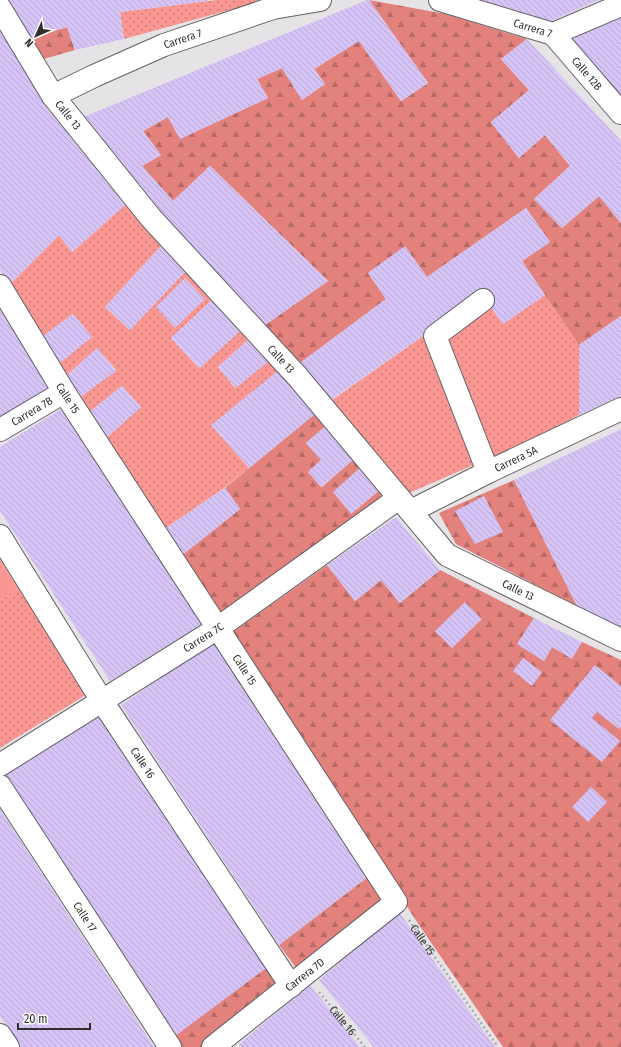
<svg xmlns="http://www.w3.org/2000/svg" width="621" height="1047" viewBox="0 0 621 1047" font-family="'Fira Sans Condensed',sans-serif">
  <defs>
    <pattern id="grass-dots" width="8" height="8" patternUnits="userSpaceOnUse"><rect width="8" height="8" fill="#fb9793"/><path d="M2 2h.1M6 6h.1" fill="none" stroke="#cc7c78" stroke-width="1.8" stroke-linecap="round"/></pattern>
    <pattern id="forest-firs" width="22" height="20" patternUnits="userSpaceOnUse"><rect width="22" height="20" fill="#e3817d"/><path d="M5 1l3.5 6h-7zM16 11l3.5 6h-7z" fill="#b86a67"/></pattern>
    <pattern id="building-back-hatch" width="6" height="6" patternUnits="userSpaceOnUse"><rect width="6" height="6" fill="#d6c4f7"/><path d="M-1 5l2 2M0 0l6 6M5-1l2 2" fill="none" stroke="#b8a9d4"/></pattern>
  </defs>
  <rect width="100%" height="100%" fill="#e5e3e5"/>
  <path fill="url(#grass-dots)" d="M 216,0 L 266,0 L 124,39 L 120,12 Z
    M 125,205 L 161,246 L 105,307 L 130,330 L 185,272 L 212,300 L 171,338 L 199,368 L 241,330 L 249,339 L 218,367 L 235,388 L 270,360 L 279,370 L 213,427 L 249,468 L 223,489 L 163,530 L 104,440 L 141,407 L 122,386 L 87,414 L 78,399 L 116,370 L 97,348 L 64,378 L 57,365 L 92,337 L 73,314 L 42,337 L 9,285 L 59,235 L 72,252 Z
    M 545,295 L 579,345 L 579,415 L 493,461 L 446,338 L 491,307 L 503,324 Z
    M 423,336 L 478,463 L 407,494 L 332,400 Z
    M 0,551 L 89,693 L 0,748 L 0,600 L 18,589 L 0,560 Z"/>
  <path fill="url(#forest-firs)" d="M 369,0 L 446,14 L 527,39 L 501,59 L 529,90 L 491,122 L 519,158 L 545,135 L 570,166 L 534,199 L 562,228 L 599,196 L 621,223 L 621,316 L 579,345 L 522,261 L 550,242 L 526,208 L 427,277 L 405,247 L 368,273 L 386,299 L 300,363 L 265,325 L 328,281 L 210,166 L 173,201 L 142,166 L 161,155 L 143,131 L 168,117 L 180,139 L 268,98 L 257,79 L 282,68 L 302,100 L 325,84 L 314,69 L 359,41 L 401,101 L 428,83 Z
    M 67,27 L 75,50 L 37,61 L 25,39 Z
    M 316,413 L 327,425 L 306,443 L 321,460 L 308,472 L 322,487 L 356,457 L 363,465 L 351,514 L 382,488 L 390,497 L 220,615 L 181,556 L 240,509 L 225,488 Z
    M 514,480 L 577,606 L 456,544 L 439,513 Z
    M 327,565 L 355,601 L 381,580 L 400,603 L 440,570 L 534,618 L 518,644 L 544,661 L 552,647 L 582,642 L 621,660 L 621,1047 L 503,1047 L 419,925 L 230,634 Z
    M 369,876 L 387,901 L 297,969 L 279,945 Z
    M 266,968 L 279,985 L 202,1047 L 183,1047 L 176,1035 Z"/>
  <path fill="#fb9793" d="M 0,560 L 18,589 L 0,600 Z"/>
  <path fill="url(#building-back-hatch)" d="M 5,0 L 208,0 L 208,1 L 120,12 L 124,39 L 75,50 L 67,27 L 25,39 Z
    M 367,0 L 369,0 L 428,83 L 401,101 L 359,41 L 314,69 L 325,84 L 302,100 L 282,68 L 257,79 L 268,98 L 180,139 L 168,117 L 143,131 L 161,155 L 142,166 L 173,201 L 210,166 L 328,281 L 265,325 L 162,218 L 81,118 Z
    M 475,0 L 599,0 L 546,23 Z
    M 621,17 L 621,97 L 571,39 Z
    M 0,26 L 46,99 L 125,205 L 72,252 L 59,235 L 9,285 L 0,269 Z
    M 527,39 L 621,141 L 621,223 L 599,196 L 562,228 L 534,199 L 570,166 L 545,135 L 519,158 L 491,122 L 529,90 L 501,59 Z
    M 526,208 L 550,242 L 522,261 L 545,295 L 503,324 L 482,295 L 332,399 L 300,363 L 386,299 L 368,273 L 405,246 L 427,277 Z
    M 161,246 L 185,272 L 130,330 L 105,307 Z
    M 185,278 L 205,299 L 175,328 L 156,307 Z
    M 212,300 L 241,330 L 200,368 L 171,338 Z
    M 0,302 L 50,388 L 0,420 Z
    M 73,314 L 92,337 L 57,365 L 42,337 Z
    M 621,316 L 621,396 L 579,415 L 579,345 Z
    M 249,339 L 270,360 L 236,388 L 218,367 Z
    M 97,348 L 116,371 L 78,399 L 64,378 Z
    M 279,370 L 316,413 L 249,468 L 211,425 Z
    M 122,386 L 141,407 L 104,440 L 87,414 Z
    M 63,408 L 203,623 L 110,681 L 0,511 L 0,447 Z
    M 327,425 L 356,457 L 321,487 L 308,472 L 321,460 L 306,443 Z
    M 621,429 L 621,628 L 577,606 L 514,480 Z
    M 363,465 L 382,488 L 351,514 L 333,492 Z
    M 225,488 L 240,509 L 181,556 L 163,530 Z
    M 484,496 L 503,532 L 475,544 L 455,511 Z
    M 396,517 L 440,570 L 400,603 L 381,580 L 355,601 L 327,565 Z
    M 465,602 L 482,619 L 452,648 L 435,631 Z
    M 534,618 L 582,642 L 572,659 L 552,647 L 544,661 L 517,644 Z
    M 216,641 L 369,876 L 279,945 L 121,705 Z
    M 523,658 L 542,672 L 532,686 L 513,671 Z
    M 595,665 L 621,686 L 621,727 L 619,729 L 597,712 L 592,718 L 620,741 L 602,762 L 550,720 Z
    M 99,712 L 266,968 L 175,1036 L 5,774 Z
    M 591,787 L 607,802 L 588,822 L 572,807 Z
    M 0,809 L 154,1047 L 20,1047 L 0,1016 Z
    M 399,912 L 495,1047 L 374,1047 L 319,980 Z
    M 310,985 L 360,1047 L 241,1047 L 239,1044 Z"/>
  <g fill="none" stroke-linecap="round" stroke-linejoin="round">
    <g stroke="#646164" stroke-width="24">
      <g id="minor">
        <path id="s3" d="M 440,0 L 553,34 L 621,5"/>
        <path id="s4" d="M 0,8 L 53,96 L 151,218 L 297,376 L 447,555 L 621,640"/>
        <path id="s5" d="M 553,34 L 621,113"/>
        <path id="s6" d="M 53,96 L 94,76 L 164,45 L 273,8 L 320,0"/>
        <path id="s7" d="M 0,286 L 64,392 L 396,902 L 213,1047"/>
        <path d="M 483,300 L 435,336 L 488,472"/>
        <path id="s8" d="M 0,430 L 64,392"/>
        <path id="s9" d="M 411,511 L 488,472 L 621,409"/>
        <path id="s10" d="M 0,536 L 102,701 L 291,986"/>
        <path id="s11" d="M 0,765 L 218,628 L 399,498"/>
        <path id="s12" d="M 0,786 L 170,1047"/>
        <path d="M 0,1035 L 8,1047"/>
      </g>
    </g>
    <g stroke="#acaaac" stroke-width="2.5" stroke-dasharray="2 3" stroke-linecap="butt">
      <path id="s1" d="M 409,920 L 498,1047"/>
      <path id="s2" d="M 319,992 L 365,1047"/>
    </g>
    <use href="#minor" stroke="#fff" stroke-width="22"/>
  </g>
  <g text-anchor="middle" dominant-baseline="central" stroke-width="3" stroke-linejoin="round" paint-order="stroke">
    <g font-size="11" fill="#302f30" stroke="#fff">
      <text stroke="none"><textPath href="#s3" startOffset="97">Carrera 7</textPath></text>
      <text stroke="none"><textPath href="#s6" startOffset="142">Carrera 7</textPath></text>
      <text stroke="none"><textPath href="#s5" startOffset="52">Calle 12B</textPath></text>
      <text stroke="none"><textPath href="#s4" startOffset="127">Calle 13</textPath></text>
      <text stroke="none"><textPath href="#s4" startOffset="451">Calle 13</textPath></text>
      <text stroke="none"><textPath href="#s7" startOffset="131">Calle 15</textPath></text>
      <text stroke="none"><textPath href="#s8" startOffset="37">Carrera 7B</textPath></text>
      <text stroke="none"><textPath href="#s9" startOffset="117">Carrera 5A</textPath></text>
      <text stroke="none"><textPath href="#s4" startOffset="787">Calle 13</textPath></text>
      <text stroke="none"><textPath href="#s11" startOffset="240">Carrera 7C</textPath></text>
      <text stroke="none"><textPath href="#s7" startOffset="455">Calle 15</textPath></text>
      <text stroke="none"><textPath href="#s10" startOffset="268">Calle 16</textPath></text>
      <text stroke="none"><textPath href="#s12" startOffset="156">Calle 17</textPath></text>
      <text stroke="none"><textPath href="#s1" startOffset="24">Calle 15</textPath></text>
      <text transform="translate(305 975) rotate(-38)">Carrera 7D</text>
      <text stroke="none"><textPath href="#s2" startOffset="37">Calle 16</textPath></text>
    </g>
  </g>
  <g transform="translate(36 36) rotate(225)" stroke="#ffffff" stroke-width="3" paint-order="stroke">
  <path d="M0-3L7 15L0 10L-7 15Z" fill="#302f30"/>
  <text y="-6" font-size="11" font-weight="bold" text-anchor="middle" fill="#302f30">N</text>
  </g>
  <path d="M18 1023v6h72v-6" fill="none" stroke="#302f30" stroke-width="2"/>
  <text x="24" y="1023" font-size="12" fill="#302f30" stroke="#ffffff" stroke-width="3" paint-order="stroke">20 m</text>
</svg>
